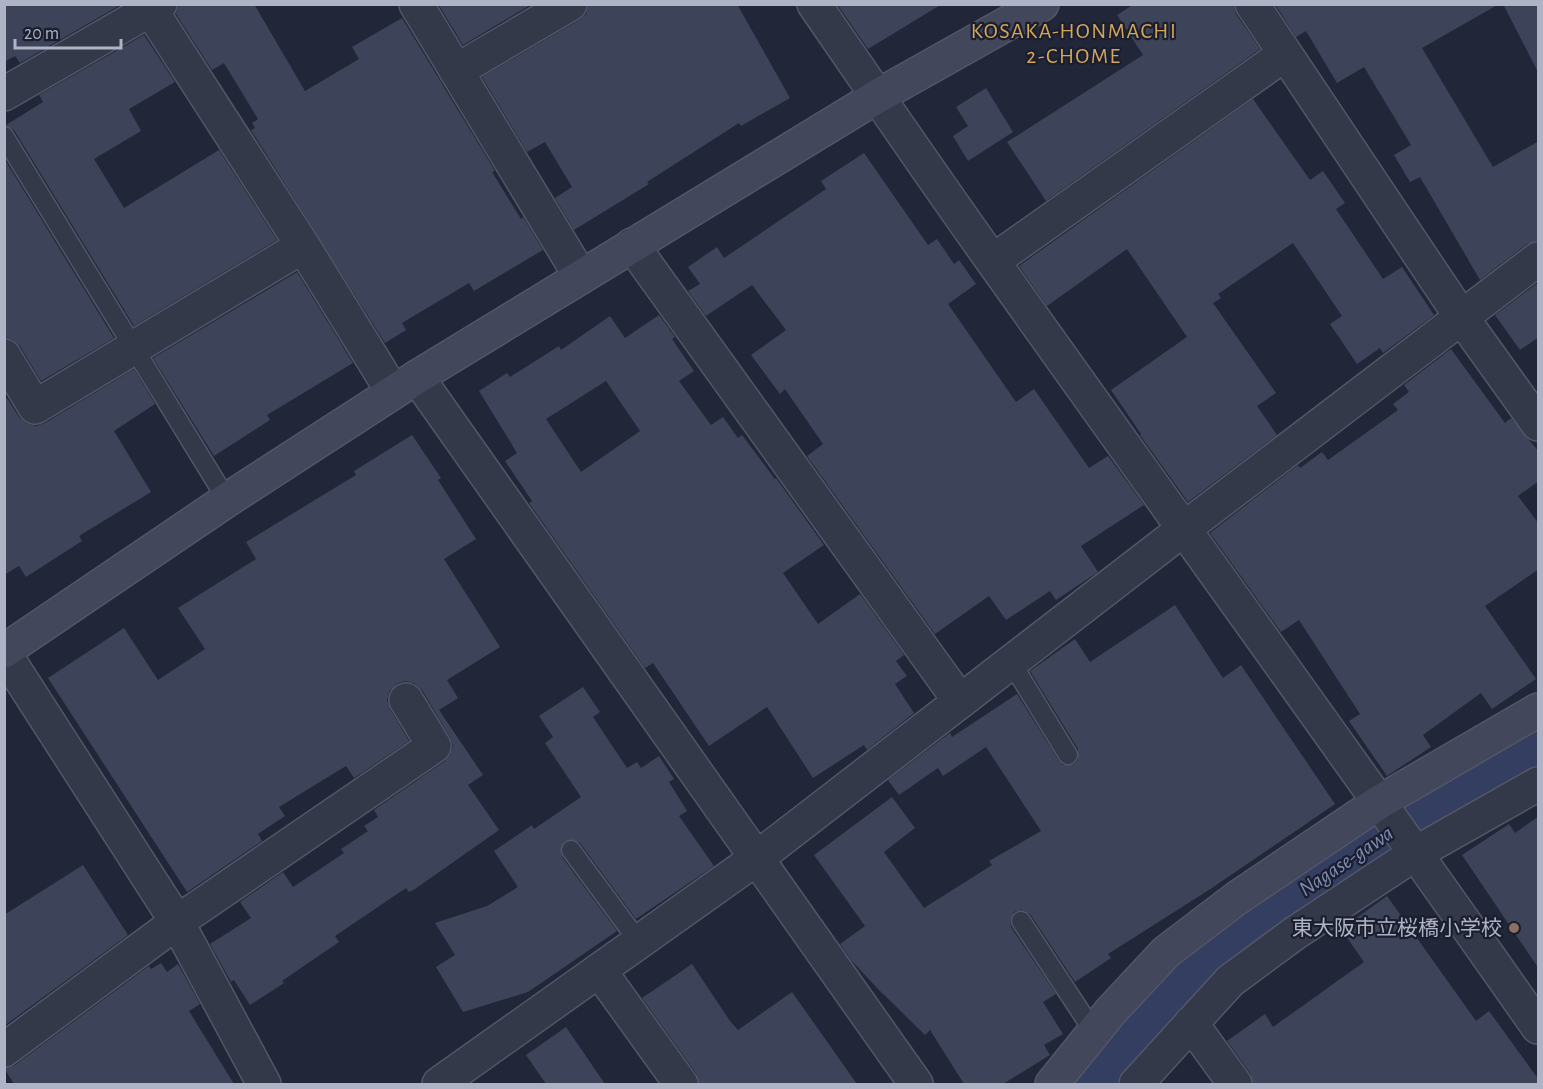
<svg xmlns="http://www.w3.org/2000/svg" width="1543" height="1089" viewBox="0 0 1543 1089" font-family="'Alegreya Sans','Noto Sans JP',sans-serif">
  <rect width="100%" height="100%" fill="#212739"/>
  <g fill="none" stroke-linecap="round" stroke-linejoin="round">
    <path stroke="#343e60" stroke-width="64" d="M 1098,1084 L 1184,984 L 1262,917 L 1451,791 L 1538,739"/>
  </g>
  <path fill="#3d4459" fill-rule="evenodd" d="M 4,4 L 122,4 L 20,63 L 15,56 L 4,62 Z
    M 179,4 L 254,4 L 305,91 L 359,59 L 352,47 L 402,18 L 495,171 L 492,172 L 521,219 L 523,217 L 543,250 L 474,291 L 469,283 L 402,323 L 406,330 L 385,343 L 251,130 L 255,128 L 252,123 L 258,119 L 224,63 L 212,70 L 176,14 Z
    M 438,4 L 532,4 L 463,45 Z
    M 589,4 L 737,4 L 790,98 L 741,126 L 739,123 L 647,182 L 649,184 L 574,230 L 555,198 L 572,187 L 545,142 L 527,152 L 482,77 L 579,20 L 586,14 Z
    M 837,4 L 942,4 L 868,49 Z
    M 1134,4 L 1233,4 L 1236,14 L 1260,49 L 1046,201 L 1007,142 L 1143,55 L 1117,15 Z
    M 1275,4 L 1499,4 L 1422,48 L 1493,167 L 1539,141 L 1539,241 L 1527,244 L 1480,280 L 1420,177 L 1410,182 L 1394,155 L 1411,145 L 1364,67 L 1337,83 L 1306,31 L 1296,37 Z
    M 1503,4 L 1539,4 L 1539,74 Z
    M 144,35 L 175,82 L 129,109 L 141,131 L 94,159 L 124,208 L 219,150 L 277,240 L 134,326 L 14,130 L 6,125 L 43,102 L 39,95 Z
    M 986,88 L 1013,132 L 968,161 L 953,136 L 968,126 L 956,107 Z
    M 1253,99 L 1310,180 L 1323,171 L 1345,203 L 1336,209 L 1383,279 L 1402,267 L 1434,315 L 1383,353 L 1380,348 L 1357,364 L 1330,324 L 1342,316 L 1293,243 L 1218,294 L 1221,298 L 1213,303 L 1276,393 L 1257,406 L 1277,435 L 1188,502 L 1140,435 L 1141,434 L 1111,390 L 1187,337 L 1127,249 L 1047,306 L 1019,266 Z
    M 864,153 L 928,245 L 937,239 L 954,264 L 959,260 L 976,284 L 948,304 L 1016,402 L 1034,389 L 1089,468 L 1108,456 L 1144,505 L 1081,546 L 1098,572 L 1056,600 L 1050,591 L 1006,620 L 989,596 L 935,634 L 807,456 L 823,444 L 785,389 L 780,394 L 751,355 L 786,330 L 752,285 L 706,316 L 688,291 L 700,284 L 688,267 L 717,247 L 724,258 L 826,189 L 821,181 Z
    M 4,158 L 114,338 L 41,381 L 20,346 L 13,340 L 4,337 Z
    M 297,272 L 353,363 L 267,415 L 270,420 L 214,456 L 153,358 Z
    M 1539,282 L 1539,337 L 1520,350 L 1495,315 Z
    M 659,315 L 675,337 L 672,339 L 694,371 L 679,381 L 711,425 L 723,417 L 738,438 L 742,435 L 775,479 L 776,478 L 824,545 L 783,573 L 818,624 L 860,594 L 904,655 L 896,661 L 907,676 L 895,684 L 914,713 L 867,750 L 864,745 L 813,778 L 767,707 L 709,746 L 653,663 L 645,668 L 529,503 L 532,501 L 505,461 L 517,453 L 479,391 L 507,373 L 510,377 L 559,346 L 561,350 L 610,316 L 625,338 ZM 606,381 L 640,431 L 581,472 L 546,419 Z
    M 1451,349 L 1505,423 L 1511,418 L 1539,452 L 1539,481 L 1518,496 L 1539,524 L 1539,569 L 1485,606 L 1536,679 L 1492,709 L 1481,693 L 1423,735 L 1431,747 L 1387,776 L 1349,721 L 1360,714 L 1299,620 L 1281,632 L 1210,533 L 1298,465 L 1300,468 L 1322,452 L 1328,460 L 1398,410 L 1393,404 L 1409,392 L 1404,385 Z
    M 134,369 L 155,404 L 114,431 L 151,492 L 79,536 L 82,541 L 26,577 L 19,566 L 4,575 L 4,400 L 7,398 L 19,417 L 26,423 L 36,426 L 45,423 Z
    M 412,435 L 441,478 L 438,480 L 476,539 L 444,559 L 500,647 L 447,680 L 458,698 L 439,710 L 483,775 L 468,785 L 499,830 L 415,889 L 409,892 L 406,888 L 335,936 L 339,942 L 282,981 L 284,983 L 250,1005 L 234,980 L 231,982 L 210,944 L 251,918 L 240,902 L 283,872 L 293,887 L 344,853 L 341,849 L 368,831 L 364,826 L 378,817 L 374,810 L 445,761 L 450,755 L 453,746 L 450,737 L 422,690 L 414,683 L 405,681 L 396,684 L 389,692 L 387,700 L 390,709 L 409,741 L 354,778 L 346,766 L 279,807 L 285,816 L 258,834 L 262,841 L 187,892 L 48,678 L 124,628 L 158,680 L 205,649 L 178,608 L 256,559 L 246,542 L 356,475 L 354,471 Z
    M 1175,605 L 1223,678 L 1241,665 L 1335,804 L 1212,888 L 1108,954 L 1111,958 L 1075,982 L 1030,914 L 1021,910 L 1014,912 L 1010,921 L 1011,927 L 1056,994 L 1043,1002 L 1063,1034 L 1044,1045 L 1050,1055 L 1003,1084 L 964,1084 L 930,1030 L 925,1035 L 877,988 L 851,960 L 840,944 L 865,926 L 814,855 L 892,797 L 915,828 L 884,852 L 924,908 L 992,865 L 989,861 L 1041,831 L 986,747 L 943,776 L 938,768 L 899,795 L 888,780 L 950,733 L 952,737 L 1017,694 L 1059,761 L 1063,765 L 1073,765 L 1078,760 L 1078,749 L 1030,671 L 1075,639 L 1090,662 Z
    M 583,687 L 600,712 L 593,717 L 627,768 L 637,762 L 641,768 L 659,756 L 674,779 L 669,782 L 687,811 L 679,816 L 714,866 L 636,919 L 580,843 L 575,840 L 565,841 L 561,846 L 562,857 L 617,931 L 528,992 L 463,1012 L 436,967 L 455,955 L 435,923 L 487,906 L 518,887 L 494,851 L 532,825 L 534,829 L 581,797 L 545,743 L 553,737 L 539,716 Z
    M 1539,816 L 1539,969 L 1462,855 L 1509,824 L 1515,833 Z
    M 83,865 L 128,935 L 4,1026 L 4,915 Z
    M 1387,896 L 1476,1021 L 1489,1011 L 1539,1080 L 1539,1084 L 1253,1084 L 1250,1073 L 1227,1041 L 1265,1014 L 1273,1027 L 1364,962 L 1341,929 Z
    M 161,963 L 167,972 L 178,964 L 200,1004 L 189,1011 L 234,1084 L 14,1084 L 4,1068 L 15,1065 L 149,966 L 151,969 Z
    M 692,964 L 730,1021 L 738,1030 L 792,992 L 857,1084 L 699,1084 L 696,1073 L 642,998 Z
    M 566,1027 L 605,1084 L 546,1084 L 526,1055 Z"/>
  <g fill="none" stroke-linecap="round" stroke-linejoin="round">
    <g stroke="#525667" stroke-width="21">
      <path id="lane" d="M 4,136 L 227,500
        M 1011,662 L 1068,755
        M 571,850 L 639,942
        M 1021,921 L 1094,1032"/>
    </g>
    <g stroke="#525667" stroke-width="36">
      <path id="street" d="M 147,4 L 303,246 L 393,392
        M 416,4 L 581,277
        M 814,4 C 874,91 933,178 994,263 C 1175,518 1359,771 1538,1027
        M 1252,4 L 1462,318 L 1538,424
        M 456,71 L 570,4
        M 4,94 L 160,4
        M 632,245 L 960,701
        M 993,261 L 1285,54
        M 4,356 L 35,407 L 303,246
        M 417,377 L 916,1084
        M 4,653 L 177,922 L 264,1084
        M 599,970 L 681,1084
        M 1191,1023 L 1235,1084
        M 4,1050 L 177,922 L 434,746 L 406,700
        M 439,1084 L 757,858 L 1185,528 L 1538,259
        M 1136,1084 L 1230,981 L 1295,933 L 1416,853 L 1538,784"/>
    </g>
    <g stroke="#525667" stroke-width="36">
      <path id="secondary" d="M 4,651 L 227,500 L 417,377 L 878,96 L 1042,4
        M 1052,1084 L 1111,1011 L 1166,952 L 1237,898 L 1378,803 L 1538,710"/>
    </g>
    <use href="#lane" stroke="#343949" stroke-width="18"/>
    <use href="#street" stroke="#343949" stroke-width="33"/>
    <use href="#secondary" stroke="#42475c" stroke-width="33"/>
  </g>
  <circle fill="#8d6e63" stroke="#1a1e2e" stroke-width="2" cx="1514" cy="928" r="6"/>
  <g text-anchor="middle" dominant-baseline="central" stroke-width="4.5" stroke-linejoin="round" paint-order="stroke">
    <g font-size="21" fill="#afb3c6" stroke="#1a1e2e" text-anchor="end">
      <text x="1502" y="928">東大阪市立桜橋小学校</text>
    </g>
    <g font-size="22" letter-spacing="1.5" fill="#d4a65c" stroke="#1a1e2e">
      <text x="1074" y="31">KOSAKA-HONMACHI<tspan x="1074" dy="25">2-CHOME</tspan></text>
    </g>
    <g font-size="22" font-style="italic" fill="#7e8bb2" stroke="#1a1e2e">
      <text transform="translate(1346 861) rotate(-34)">Nagase-gawa</text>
    </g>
  </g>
  <rect width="1543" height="1089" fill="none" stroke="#afb3c6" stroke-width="12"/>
  <path d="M15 39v9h106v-9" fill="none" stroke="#afb3c6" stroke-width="3"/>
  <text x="24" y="39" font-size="18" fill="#afb3c6" stroke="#1a1e2e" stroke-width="4.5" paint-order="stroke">20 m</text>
</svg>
